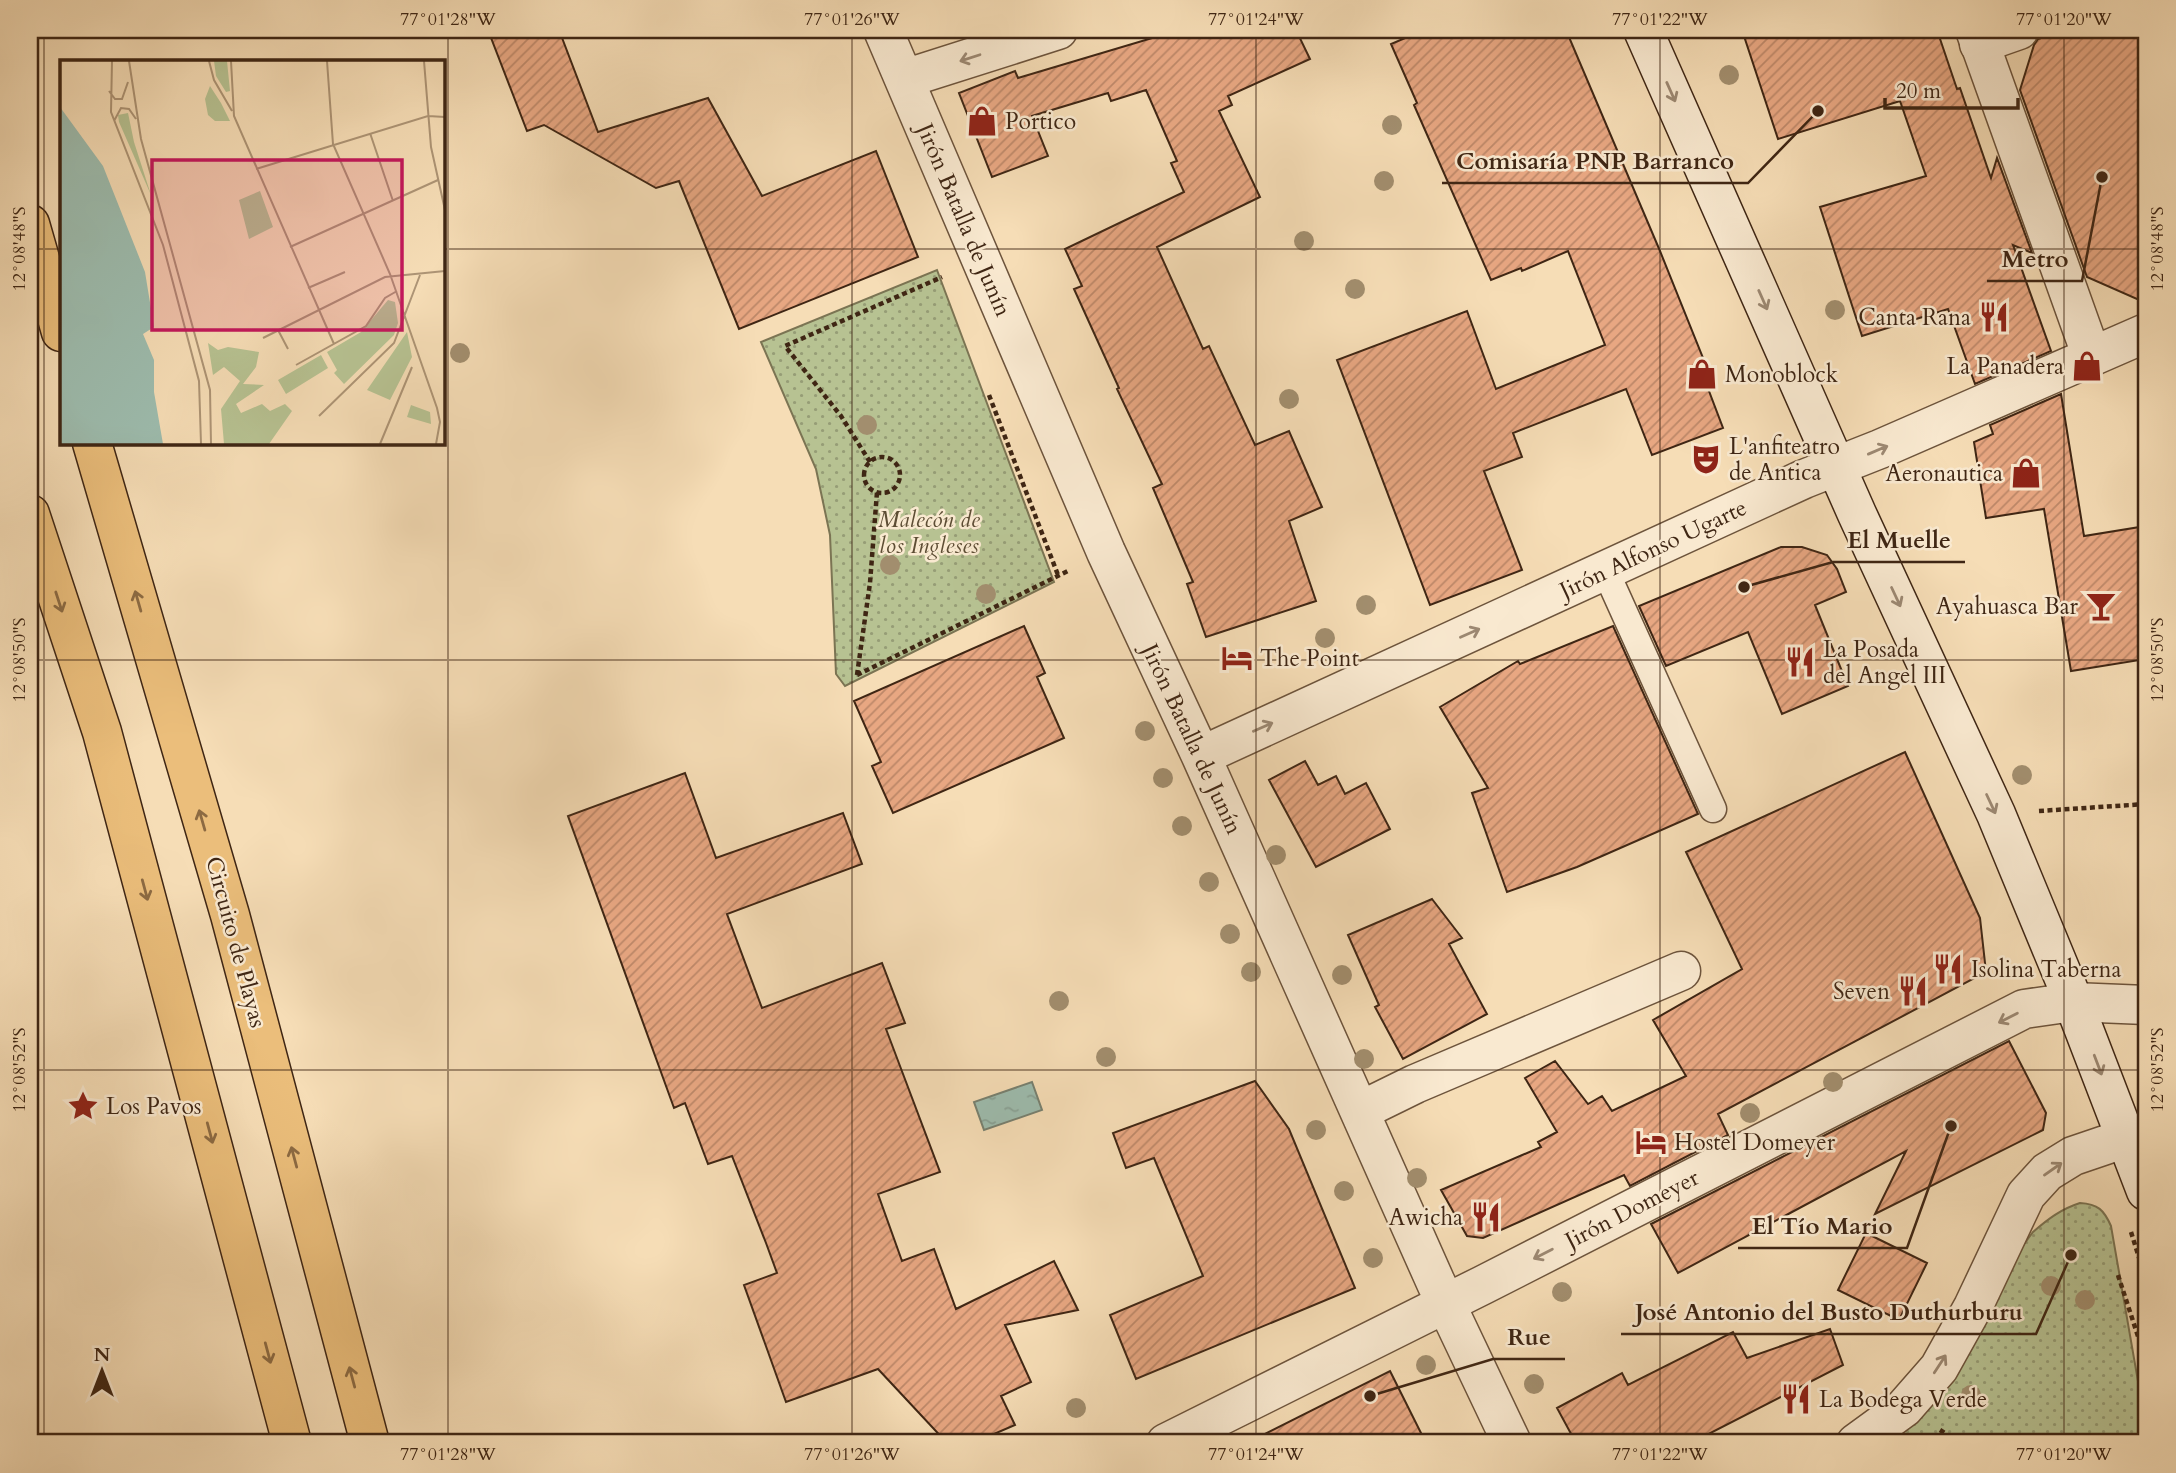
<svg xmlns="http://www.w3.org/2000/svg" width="2176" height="1473" viewBox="0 0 2176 1473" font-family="Cardo,serif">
  <defs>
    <pattern id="park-dots" width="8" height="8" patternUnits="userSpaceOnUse" patternTransform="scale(1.75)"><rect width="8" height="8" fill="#b7c292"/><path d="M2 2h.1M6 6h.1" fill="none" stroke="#969d76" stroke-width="1.8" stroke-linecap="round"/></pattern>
    <pattern id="water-ripples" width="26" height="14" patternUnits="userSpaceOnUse" patternTransform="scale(1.75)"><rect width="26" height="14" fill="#9dbcae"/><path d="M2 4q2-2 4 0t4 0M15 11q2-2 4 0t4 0" fill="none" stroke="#88a195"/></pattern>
    <pattern id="building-hatch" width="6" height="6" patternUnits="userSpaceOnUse" patternTransform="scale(1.75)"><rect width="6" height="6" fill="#e8a782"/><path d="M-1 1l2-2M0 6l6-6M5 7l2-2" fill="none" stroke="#bd8869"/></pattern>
  </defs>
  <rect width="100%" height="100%" fill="#f6ddb6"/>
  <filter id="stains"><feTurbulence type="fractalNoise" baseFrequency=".00286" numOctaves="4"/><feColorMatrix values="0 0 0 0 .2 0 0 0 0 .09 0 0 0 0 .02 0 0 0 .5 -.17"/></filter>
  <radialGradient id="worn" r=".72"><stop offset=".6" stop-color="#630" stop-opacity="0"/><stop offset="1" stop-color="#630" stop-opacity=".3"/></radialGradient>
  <path fill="url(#park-dots)" stroke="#7b7453" stroke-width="2" d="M 937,270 L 1054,582 L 845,686 L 836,674 L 830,535 L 816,469 L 761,342 Z
    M 2080,1203 C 2098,1204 2104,1210 2111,1226 L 2143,1410 L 2143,1443 L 1861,1443 L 1934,1365 L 2033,1232 C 2048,1219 2061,1209 2080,1203 Z"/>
  <path fill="url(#water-ripples)" stroke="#778070" stroke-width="2" d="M 1032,1082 L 1042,1110 L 984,1130 L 974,1102 Z"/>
  <path fill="url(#building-hatch)" stroke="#3f2614" stroke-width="2" d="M 488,30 L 559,30 L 598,132 L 708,98 L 762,196 L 876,151 L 918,257 L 739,329 L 679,181 L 656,188 L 544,125 L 527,131 Z
    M 1179,30 L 1296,30 L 1310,59 L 1228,96 L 1232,105 L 1219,111 L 1260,197 L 1157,247 L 1203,349 L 1209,346 L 1255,445 L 1289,431 L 1322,507 L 1289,521 L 1316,601 L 1206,637 L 1187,584 L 1193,582 L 1153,488 L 1162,484 L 1117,389 L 1119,388 L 1074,289 L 1082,286 L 1065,249 L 1184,192 L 1171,163 L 1177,161 L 1146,90 L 1111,101 L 1108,93 L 1032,116 L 1048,156 L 992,177 L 959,93 L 1015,71 L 1018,78 Z
    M 1424,30 L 1566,30 L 1660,251 L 1707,368 L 1701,370 L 1723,428 L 1652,455 L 1626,389 L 1513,433 L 1522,457 L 1484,471 L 1522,570 L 1430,605 L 1337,360 L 1467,311 L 1496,389 L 1605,345 L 1568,251 L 1522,271 L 1521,268 L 1491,280 L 1414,105 L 1417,103 L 1391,44 Z
    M 1742,30 L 1937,30 L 1957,89 L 1960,88 L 1991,178 L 1997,158 L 2032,253 L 2013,245 L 2051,351 L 1975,384 L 1948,309 L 1862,336 L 1820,207 L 1926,176 L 1900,101 L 1778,139 Z
    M 2065,30 L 2146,30 L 2146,303 L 2087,277 L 2020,90 L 2034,45 L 2038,39 Z
    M 2061,394 L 2084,536 L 2146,526 L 2146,659 L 2071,671 L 2044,509 L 1986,518 L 1974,442 L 1993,434 L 1990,425 Z
    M 1781,547 L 1802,547 L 1827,555 L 1837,569 L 1846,592 L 1815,605 L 1848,686 L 1782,714 L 1748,632 L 1666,666 L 1639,606 Z
    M 1024,626 L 1045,673 L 1037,677 L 1064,738 L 893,813 L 872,766 L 881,762 L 854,701 Z
    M 1613,626 L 1698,814 L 1577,867 L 1507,892 L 1472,793 L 1488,788 L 1440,707 L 1518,661 L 1520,664 Z
    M 1905,752 L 1980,918 L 1986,972 L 1718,1114 L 1728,1135 L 1630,1186 L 1624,1175 L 1483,1238 L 1467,1236 L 1441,1190 L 1541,1147 L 1538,1142 L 1557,1132 L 1525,1078 L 1555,1061 L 1588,1104 L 1602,1096 L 1612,1111 L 1686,1076 L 1653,1020 L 1742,969 L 1686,852 Z
    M 1305,761 L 1318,785 L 1336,776 L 1345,794 L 1366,783 L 1390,829 L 1316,867 L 1269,780 Z
    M 685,773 L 716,858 L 843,813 L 862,864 L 727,914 L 762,1008 L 882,963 L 905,1023 L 886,1029 L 940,1172 L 878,1194 L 902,1261 L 934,1249 L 956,1309 L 1054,1261 L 1078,1310 L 1005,1325 L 1031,1382 L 1001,1396 L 1015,1425 L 973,1443 L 947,1443 L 878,1369 L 786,1402 L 744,1285 L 777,1273 L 766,1243 L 732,1156 L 708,1164 L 685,1103 L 674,1108 L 568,816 Z
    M 1432,899 L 1462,938 L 1449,944 L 1487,1014 L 1403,1059 L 1375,1007 L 1379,1005 L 1348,935 Z
    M 2009,1041 L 2046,1113 L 2043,1130 L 1875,1214 L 1906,1151 L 1678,1273 L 1651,1224 Z
    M 1255,1081 L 1289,1129 L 1355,1288 L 1136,1379 L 1110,1315 L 1203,1276 L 1154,1158 L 1126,1168 L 1113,1133 Z
    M 1866,1233 L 1927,1263 L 1899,1320 L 1838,1290 Z
    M 1830,1329 L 1843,1365 L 1691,1443 L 1576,1443 L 1557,1408 L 1622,1373 L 1628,1385 L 1733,1332 L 1747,1358 Z
    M 1390,1371 L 1426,1443 L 1247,1443 Z"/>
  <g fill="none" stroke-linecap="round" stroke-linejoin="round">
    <g stroke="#6d543c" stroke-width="29">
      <path id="service" d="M 1606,572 L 1713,809"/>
    </g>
    <g stroke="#6d543c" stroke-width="41">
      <path id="pedestrian" d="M 1979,44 L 2019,30"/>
    </g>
    <g stroke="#6d543c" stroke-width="41">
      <path id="minor" d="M 883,30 L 1106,552 L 1201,756 L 1436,1283 L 1512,1443
        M 1975,30 L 2092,357
        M 904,79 L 1058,30
        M 1201,756 L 1804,479 L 1880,449 L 2146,333
        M 1360,1111 L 1415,1084 L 1681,971
        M 1166,1443 L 1483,1285 L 2024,1009 L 2073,1002 L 2146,1005
        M 1856,1443 L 1904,1408 L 1939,1368 L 1973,1307 L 2026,1195 L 2047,1172 L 2073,1156 L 2126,1138"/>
    </g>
    <g stroke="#3f2614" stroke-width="41">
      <path id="secondary" d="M 1643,30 L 1857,514 L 1996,814 L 2068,988 L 2146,1191"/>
    </g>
    <g stroke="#3f2614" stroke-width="41">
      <path id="trunk" d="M 30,224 L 61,332
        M 92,443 L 230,915 L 370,1443
        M 30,514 L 102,732 L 292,1443"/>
    </g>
    <path stroke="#3f2614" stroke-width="4.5" stroke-dasharray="5 3.5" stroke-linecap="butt" d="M 989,395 L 1058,575
      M864 475a18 18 0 1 1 36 0a18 18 0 1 1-36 0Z
      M 870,462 L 841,416 L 785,346 L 942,277
      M 857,675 L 1070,570
      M 857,675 L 870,583 L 877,492
      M 2039,811 L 2146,804
      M 2131,1232 L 2146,1280
      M 2118,1275 L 2146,1361
      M 1940,1430 L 1960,1443"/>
    <use href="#service" stroke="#f9e9d0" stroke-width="26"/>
    <use href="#pedestrian" stroke="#f9e9d0" stroke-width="38"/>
    <use href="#minor" stroke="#f9e9d0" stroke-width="38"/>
    <use href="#secondary" stroke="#f9e9d0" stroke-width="38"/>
    <use href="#trunk" stroke="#ebbe7b" stroke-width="38"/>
  </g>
  <g fill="#a28e6e">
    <circle cx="1729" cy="75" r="10"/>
    <circle cx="1392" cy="125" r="10"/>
    <circle cx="1384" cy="181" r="10"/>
    <circle cx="1304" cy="241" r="10"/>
    <circle cx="1355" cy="289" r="10"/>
    <circle cx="1835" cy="310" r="10"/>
    <circle cx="460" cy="353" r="10"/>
    <circle cx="1289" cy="399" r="10"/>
    <circle cx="867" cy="425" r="10"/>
    <circle cx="890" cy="565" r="10"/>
    <circle cx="986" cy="594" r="10"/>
    <circle cx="1366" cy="605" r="10"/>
    <circle cx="1325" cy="638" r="10"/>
    <circle cx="1145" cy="731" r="10"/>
    <circle cx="2022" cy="775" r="10"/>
    <circle cx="1163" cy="778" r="10"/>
    <circle cx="1182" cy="826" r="10"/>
    <circle cx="1276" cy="855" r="10"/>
    <circle cx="1209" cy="882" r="10"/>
    <circle cx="1230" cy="934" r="10"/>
    <circle cx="1251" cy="972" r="10"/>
    <circle cx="1342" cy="975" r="10"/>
    <circle cx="1059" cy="1001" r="10"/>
    <circle cx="1106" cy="1057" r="10"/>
    <circle cx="1364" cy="1059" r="10"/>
    <circle cx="1833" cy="1082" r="10"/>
    <circle cx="1750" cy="1113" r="10"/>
    <circle cx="1316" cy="1130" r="10"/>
    <circle cx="1417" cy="1178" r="10"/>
    <circle cx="1344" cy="1191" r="10"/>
    <circle cx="1373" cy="1258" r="10"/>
    <circle cx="2051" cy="1286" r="10"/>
    <circle cx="1562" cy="1292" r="10"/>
    <circle cx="2085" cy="1300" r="10"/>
    <circle cx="1426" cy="1365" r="10"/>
    <circle cx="1534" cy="1384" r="10"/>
    <circle cx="1971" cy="1395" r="10"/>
    <circle cx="1076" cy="1408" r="10"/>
  </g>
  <defs><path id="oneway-shaft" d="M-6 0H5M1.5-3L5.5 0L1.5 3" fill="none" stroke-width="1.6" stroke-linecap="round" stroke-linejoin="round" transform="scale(1.75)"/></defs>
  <g stroke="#9c8872">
    <use href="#oneway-shaft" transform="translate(970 58) rotate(162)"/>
    <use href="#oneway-shaft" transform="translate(1671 92) rotate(66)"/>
    <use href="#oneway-shaft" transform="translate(1763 300) rotate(66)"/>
    <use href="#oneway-shaft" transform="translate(1878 450) rotate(-23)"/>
    <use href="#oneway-shaft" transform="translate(1896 597) rotate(65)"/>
    <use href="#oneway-shaft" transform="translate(1470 633) rotate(-24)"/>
    <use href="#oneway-shaft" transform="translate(1263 727) rotate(-24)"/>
    <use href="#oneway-shaft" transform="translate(1991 804) rotate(65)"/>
    <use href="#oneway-shaft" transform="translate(2008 1018) rotate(153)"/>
    <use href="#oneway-shaft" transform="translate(2098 1065) rotate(69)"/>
    <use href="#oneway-shaft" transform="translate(2053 1169) rotate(-35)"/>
    <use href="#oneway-shaft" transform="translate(1543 1254) rotate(153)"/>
    <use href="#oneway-shaft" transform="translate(1940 1364) rotate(-57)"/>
  </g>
  <g stroke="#8c6a42">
    <use href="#oneway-shaft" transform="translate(138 601) rotate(-106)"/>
    <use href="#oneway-shaft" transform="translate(59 602) rotate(72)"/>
    <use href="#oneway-shaft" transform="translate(202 820) rotate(-106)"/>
    <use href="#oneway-shaft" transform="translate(145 890) rotate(75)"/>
    <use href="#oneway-shaft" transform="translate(210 1133) rotate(75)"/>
    <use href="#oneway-shaft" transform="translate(294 1157) rotate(-105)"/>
    <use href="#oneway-shaft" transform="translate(268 1353) rotate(75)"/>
    <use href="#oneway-shaft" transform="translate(352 1377) rotate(-105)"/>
  </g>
  <path fill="none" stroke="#3f2614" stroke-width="2" stroke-opacity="0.45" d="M 44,30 L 44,1443M 448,30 L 448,1443M 852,30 L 852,1443M 1256,30 L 1256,1443M 1660,30 L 1660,1443M 2064,30 L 2064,1443M 30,249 L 61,249M 443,249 L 2146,249M 30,660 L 2146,660M 30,1070 L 2146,1070"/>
  <defs>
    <g id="shop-bare" transform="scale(2.415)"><path d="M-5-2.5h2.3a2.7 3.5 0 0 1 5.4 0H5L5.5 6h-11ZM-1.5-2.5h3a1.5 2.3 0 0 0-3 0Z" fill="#8f2418" stroke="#f9e9d0" stroke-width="2.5" paint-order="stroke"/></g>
    <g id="restaurant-bare" transform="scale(2.415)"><path d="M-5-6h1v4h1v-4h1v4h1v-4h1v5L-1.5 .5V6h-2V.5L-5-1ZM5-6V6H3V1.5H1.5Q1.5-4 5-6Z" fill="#8f2418" stroke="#f9e9d0" stroke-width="2.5" paint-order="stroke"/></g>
    <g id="theatre-bare" transform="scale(2.415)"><path d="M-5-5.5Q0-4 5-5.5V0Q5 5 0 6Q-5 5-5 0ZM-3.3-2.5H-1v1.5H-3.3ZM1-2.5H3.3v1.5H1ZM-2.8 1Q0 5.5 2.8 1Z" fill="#8f2418" stroke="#f9e9d0" stroke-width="2.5" paint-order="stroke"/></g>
    <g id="bar-bare" transform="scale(2.415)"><path d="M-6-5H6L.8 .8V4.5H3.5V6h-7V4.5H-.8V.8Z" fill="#8f2418" stroke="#f9e9d0" stroke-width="2.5" paint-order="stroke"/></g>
    <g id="hotel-bare" transform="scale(2.415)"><path d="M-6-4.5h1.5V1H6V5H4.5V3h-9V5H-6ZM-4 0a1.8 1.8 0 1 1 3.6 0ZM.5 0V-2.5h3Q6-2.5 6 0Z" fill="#8f2418" stroke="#f9e9d0" stroke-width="2.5" paint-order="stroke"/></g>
    <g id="sight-bare" transform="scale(2.415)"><path d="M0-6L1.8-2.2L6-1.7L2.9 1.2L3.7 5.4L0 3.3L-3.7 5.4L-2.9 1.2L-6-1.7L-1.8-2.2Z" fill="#8f2418" stroke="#f9e9d0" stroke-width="2.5" paint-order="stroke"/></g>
  </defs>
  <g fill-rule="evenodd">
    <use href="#shop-bare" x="982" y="121"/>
    <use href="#restaurant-bare" x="1994" y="317"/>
    <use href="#shop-bare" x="2087" y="366"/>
    <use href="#shop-bare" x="1702" y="374"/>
    <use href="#theatre-bare" x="1706" y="459"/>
    <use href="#shop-bare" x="2026" y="473"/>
    <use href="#bar-bare" x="2101" y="606"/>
    <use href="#hotel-bare" x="1237" y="658"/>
    <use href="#restaurant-bare" x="1800" y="662"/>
    <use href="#restaurant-bare" x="1948" y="969"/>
    <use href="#restaurant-bare" x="1913" y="991"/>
    <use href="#sight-bare" x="83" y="1106"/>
    <use href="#hotel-bare" x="1651" y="1142"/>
    <use href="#restaurant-bare" x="1486" y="1217"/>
    <use href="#restaurant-bare" x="1796" y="1399"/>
  </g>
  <g text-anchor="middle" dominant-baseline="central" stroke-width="5" stroke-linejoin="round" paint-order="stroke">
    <g font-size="23" fill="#3f2614" stroke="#f9e9d0" text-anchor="start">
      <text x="1005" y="121">Portico</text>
      <text x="1971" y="317" text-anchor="end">Canta Rana</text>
      <text x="2064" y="366" text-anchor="end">La Panadera</text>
      <text x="1725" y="374">Monoblock</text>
      <text x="1729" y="446">L'anfiteatro<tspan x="1729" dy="26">de Antica</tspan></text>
      <text x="2003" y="473" text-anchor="end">Aeronautica</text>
      <text x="2078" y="606" text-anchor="end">Ayahuasca Bar</text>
      <text x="1823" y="649">La Posada<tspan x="1823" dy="26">del Angel III</tspan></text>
      <text x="1260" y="658">The Point</text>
      <text x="1971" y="969">Isolina Taberna</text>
      <text x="1890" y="991" text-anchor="end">Seven</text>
      <text x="106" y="1106">Los Pavos</text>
      <text x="1674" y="1142">Hostel Domeyer</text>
      <text x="1463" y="1217" text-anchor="end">Awicha</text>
      <text x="1819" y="1399">La Bodega Verde</text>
    </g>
    <g font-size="23" fill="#3f2614" stroke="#f9e9d0">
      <text transform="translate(964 220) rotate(67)">Jirón Batalla de Junín</text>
      <text transform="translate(1653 549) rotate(-25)">Jirón Alfonso Ugarte</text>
      <text transform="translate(1192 739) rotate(65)">Jirón Batalla de Junín</text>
      <text transform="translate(236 942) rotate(75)">Circuito de Playas</text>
      <text transform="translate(1632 1209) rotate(-27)">Jirón Domeyer</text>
    </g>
    <g font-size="23" font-style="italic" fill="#5d4d34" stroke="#f9e9d0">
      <text x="929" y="519">Malecón de<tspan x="929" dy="26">los Ingleses</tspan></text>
    </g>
  </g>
  <g transform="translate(60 60)">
    <rect width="385" height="385" fill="#f6ddb6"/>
    <path d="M 68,53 L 74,82 L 91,135 L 59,62 L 58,55 ZM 148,283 L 158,290 L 168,287 L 199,292 L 196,307 L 183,324 L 204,325 L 176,344 L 181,353 L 202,344 L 210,351 L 225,344 L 232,351 L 209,384 L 164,384 L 161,349 L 180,321 L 164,307 L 153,315 Z" fill="#b7c292"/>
    <path d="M 154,1 L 167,1 L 170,31 L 166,32 L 156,16 ZM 150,26 L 161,43 L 170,61 L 155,61 L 148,55 L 145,39 ZM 200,131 L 213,167 L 189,179 L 179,140 ZM 328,240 L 335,242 L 338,263 L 334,275 L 284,324 L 274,313 L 277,310 L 267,292 L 301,272 ZM 347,272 L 352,297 L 330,340 L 307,330 ZM 261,295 L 268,308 L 226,334 L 218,320 ZM 351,345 L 370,352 L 371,364 L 347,357 Z" fill="#b7c292"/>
    <path d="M 0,47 L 43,106 L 85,212 L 94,267 L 83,274 L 94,300 L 94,332 L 103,384 L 0,384 Z" fill="#9dbcae"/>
    <path fill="none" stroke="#ad9475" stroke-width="2" d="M 52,1 L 51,52 L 103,185 L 139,321 L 141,384M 69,1 L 81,79 L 150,330 L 151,384M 149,1 L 154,20 L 172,51M 171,1 L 174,56 L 274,284M 267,1 L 273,84 L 330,214 L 377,348 L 380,362 L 376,384M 364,1 L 371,87 L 385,150M 49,31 L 55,39 L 62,39 L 68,22M 54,61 L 61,48 L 69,49 L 76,59M 310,73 L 333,141M 196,109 L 368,56 L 385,57M 230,187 L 378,120M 248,228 L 285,212M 218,270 L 228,289M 203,278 L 325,217 L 385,211M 236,305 L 306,266 L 325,238 L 337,231M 259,356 L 334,283 L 360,215M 320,384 L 352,307"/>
    <path fill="#c2185b" fill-opacity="0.15" stroke="#c2185b" stroke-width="3.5" d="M 92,100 L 342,100 L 342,270 L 92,270 Z"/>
    <rect width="385" height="385" fill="none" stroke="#3f2614" stroke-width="3.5"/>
  </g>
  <path fill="none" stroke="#3f2614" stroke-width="2.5" d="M1818 111L1748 183H1442M2102 177L2082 281H1987M1744 587L1833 562H1965M1951 1126L1907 1248H1738M2071 1255L2036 1334H1621M1370 1396L1493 1359H1565"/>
  <g fill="#3f2614" stroke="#f9e9d0" stroke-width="2.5">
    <circle cx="1818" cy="111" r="7"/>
    <circle cx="2102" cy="177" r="7"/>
    <circle cx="1744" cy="587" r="7"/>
    <circle cx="1951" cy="1126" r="7"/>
    <circle cx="2071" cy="1255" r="7"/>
    <circle cx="1370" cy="1396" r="7"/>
  </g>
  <g font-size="24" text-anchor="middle" font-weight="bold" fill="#3f2614" stroke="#f9e9d0" stroke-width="5" stroke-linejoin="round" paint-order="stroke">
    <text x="1595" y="169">Comisaría PNP Barranco</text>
    <text x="2035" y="267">Metro</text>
    <text x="1899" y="548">El Muelle</text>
    <text x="1822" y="1234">El Tío Mario</text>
    <text x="1829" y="1320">José Antonio del Busto Duthurburu</text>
    <text x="1529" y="1345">Rue</text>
  </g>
  <rect width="2176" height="1473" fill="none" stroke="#f6ddb6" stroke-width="77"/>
  <g transform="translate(102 1371)" stroke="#f9e9d0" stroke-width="5" paint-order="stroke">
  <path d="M0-5L12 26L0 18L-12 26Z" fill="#3f2614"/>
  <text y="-10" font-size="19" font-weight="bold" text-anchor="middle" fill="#3f2614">N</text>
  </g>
  <path d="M1885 98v10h133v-10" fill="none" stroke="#3f2614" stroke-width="3.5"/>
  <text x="1896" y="98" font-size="21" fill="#3f2614" stroke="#f9e9d0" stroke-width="5" paint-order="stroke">20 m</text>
  <rect x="38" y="38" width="2100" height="1396" fill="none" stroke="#3f2614" stroke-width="2.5"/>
  <g font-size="18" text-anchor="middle" fill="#3f2614">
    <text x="448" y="25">77°01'28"W</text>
    <text x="852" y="25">77°01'26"W</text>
    <text x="1256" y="25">77°01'24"W</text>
    <text x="1660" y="25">77°01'22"W</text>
    <text x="2064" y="25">77°01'20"W</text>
    <text transform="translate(19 249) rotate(-90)" y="6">12°08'48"S</text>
    <text transform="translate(2157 249) rotate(-90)" y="6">12°08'48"S</text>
    <text transform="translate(19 660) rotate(-90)" y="6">12°08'50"S</text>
    <text transform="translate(2157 660) rotate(-90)" y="6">12°08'50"S</text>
    <text transform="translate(19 1070) rotate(-90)" y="6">12°08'52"S</text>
    <text transform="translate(2157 1070) rotate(-90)" y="6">12°08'52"S</text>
    <text x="448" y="1460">77°01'28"W</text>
    <text x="852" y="1460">77°01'26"W</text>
    <text x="1256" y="1460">77°01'24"W</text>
    <text x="1660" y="1460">77°01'22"W</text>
    <text x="2064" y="1460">77°01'20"W</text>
  </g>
  <rect width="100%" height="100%" filter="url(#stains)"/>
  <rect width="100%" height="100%" fill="url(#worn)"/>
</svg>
